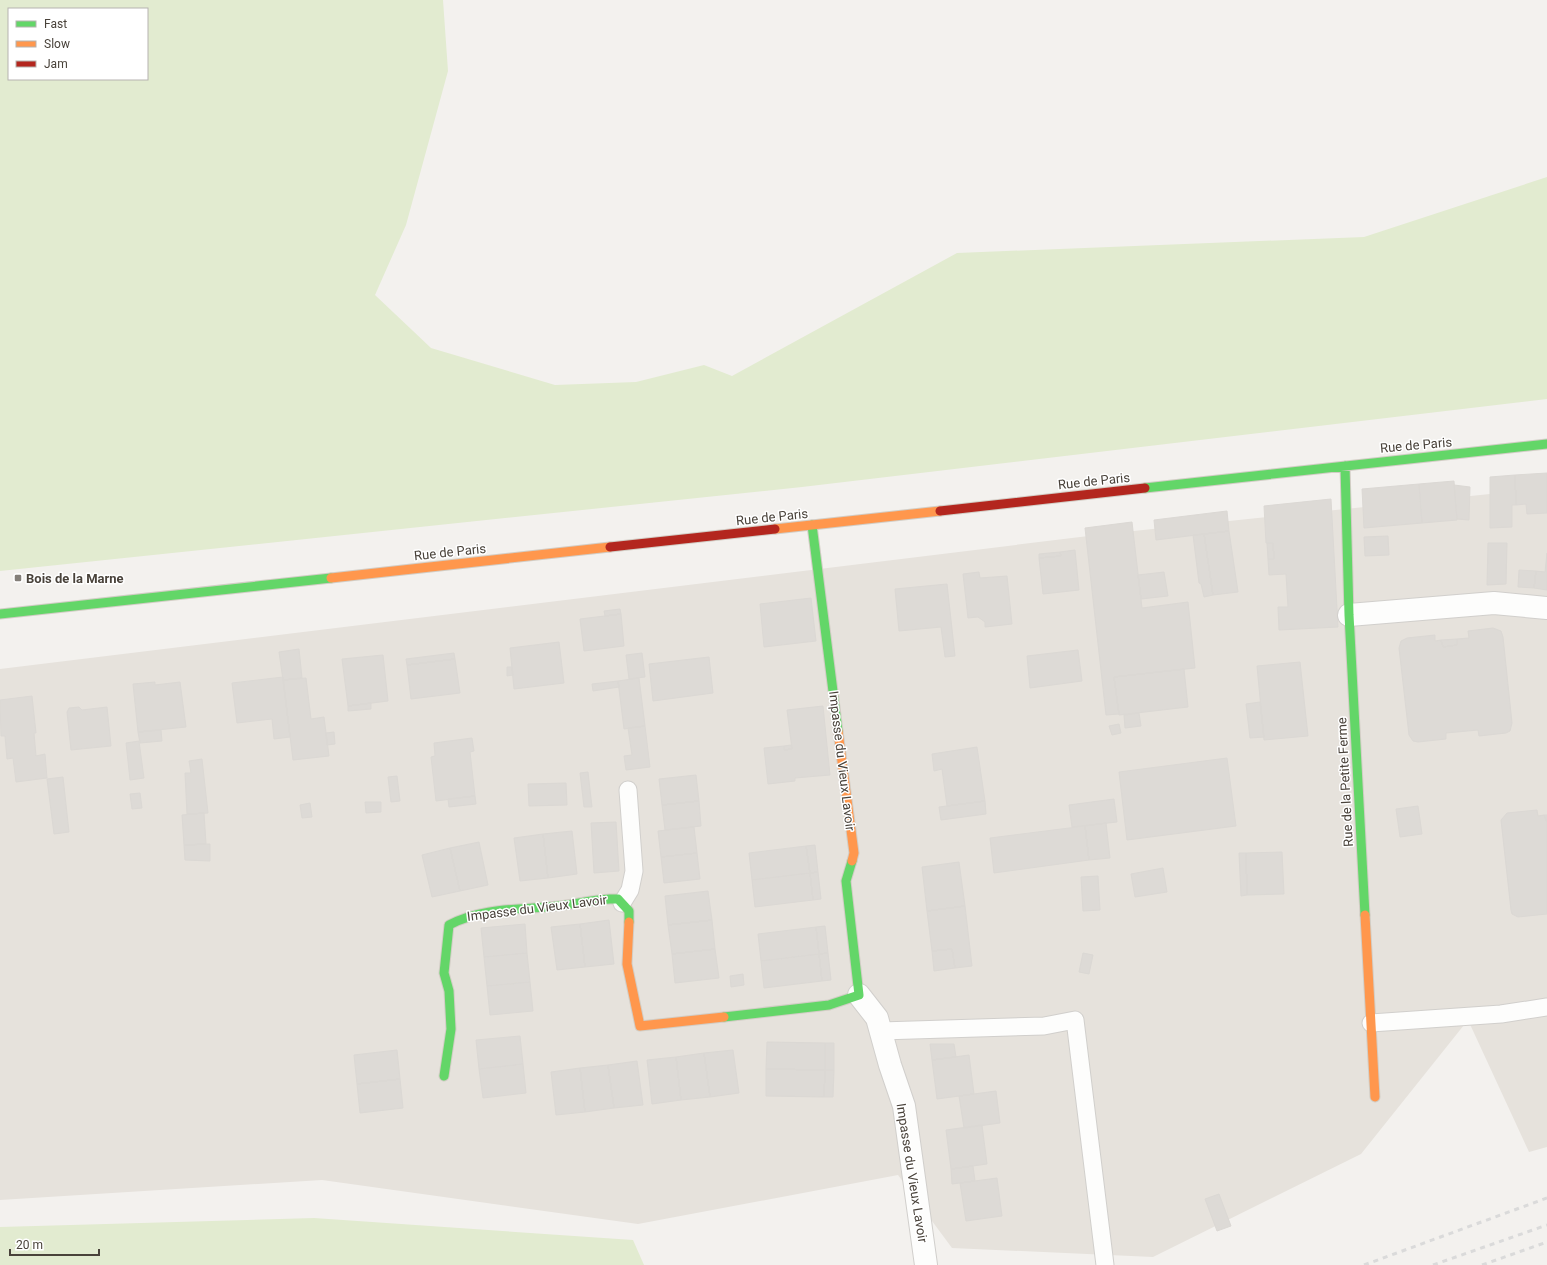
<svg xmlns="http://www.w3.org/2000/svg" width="1547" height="1265" viewBox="0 0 1547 1265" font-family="Roboto,sans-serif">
  <rect width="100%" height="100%" fill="#f3f1ee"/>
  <path fill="#e6e2dc" d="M 1547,488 L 1547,1147 L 1529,1152 L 1468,1020 L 1361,1154 L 1153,1257 L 952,1248 L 898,1175 L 638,1224 L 322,1180 L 0,1200 L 0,669 L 1105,534 Z"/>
  <path fill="#e2ebd0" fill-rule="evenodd" d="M 0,0 L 443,0 L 448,71 L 406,225 L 375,295 L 431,348 L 555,385 L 636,382 L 704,365 L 732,376 L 957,253 L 1364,237 L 1547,177 L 1547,399 L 802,487 L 0,571 ZM 9,9 L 147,9 L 147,79 L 9,79 Z
    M 314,1218 L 633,1240 L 644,1265 L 0,1265 L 0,1227 Z"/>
  <path fill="#dddad6" stroke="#dbd8d4" d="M 1547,473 L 1547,513 L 1527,514 L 1526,504 L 1516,505 L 1515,475 Z
    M 1515,475 L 1516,505 L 1512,505 L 1512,527 L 1490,528 L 1490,477 Z
    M 1454,481 L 1457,520 L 1422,523 L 1419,484 Z
    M 1419,484 L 1422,523 L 1364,528 L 1362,489 Z
    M 1454,485 L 1470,487 L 1469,520 L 1457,519 Z
    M 1331,499 L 1338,627 L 1279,630 L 1278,607 L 1288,607 L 1286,574 L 1269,575 L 1268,559 L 1274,559 L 1273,543 L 1266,543 L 1264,506 Z
    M 1227,511 L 1229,531 L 1156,540 L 1154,520 Z
    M 1132,522 L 1142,608 L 1188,602 L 1195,668 L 1114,677 L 1119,714 L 1106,715 L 1085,528 Z
    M 1229,531 L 1238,592 L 1213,595 L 1204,534 Z
    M 1204,534 L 1213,595 L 1204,597 L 1201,584 L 1199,583 L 1193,535 Z
    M 1388,536 L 1389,555 L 1365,556 L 1364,537 Z
    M 1267,543 L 1273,543 L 1274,559 L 1268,559 Z
    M 1488,543 L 1507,543 L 1506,584 L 1487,585 Z
    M 1075,550 L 1079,590 L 1043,594 L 1039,558 L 1061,556 L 1060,552 Z
    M 1060,552 L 1061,556 L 1039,558 L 1039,554 Z
    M 1547,553 L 1547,590 L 1534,588 L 1536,571 L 1545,572 Z
    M 1519,570 L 1536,571 L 1534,588 L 1518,587 Z
    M 979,572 L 980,578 L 1007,576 L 1012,624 L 985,627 L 985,622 L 978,617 L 968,618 L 963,574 Z
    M 1164,572 L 1168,596 L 1141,599 L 1138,575 Z
    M 947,584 L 955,656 L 945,657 L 941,627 L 899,631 L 895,589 Z
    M 811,598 L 816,641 L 764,647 L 760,604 Z
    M 620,609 L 621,614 L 605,616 L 604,611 Z
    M 621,614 L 624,646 L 584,651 L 580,619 Z
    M 1493,628 L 1501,631 L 1503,637 L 1512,723 L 1510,731 L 1506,733 L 1479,736 L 1478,730 L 1446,733 L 1446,739 L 1418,742 L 1413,741 L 1409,735 L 1399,648 L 1401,641 L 1407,638 L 1435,635 L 1435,641 L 1441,640 L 1443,647 L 1457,645 L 1457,639 L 1469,638 L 1468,631 Z
    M 1457,639 L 1457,645 L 1443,647 L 1441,640 Z
    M 559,642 L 564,683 L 514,689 L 510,648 Z
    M 299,649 L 302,678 L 283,680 L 279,652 Z
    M 1078,650 L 1082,681 L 1030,688 L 1027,656 Z
    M 454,653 L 455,659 L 407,665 L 406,659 Z
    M 642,653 L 645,677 L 629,679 L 626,655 Z
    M 383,655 L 388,701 L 348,706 L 342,659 Z
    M 709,657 L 713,693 L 653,701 L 649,664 Z
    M 455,659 L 460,693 L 411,699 L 407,665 Z
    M 1300,662 L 1308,736 L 1264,740 L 1257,666 Z
    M 507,667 L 512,667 L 513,675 L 507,676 Z
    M 1184,669 L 1188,707 L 1119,715 L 1114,677 Z
    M 283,677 L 290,737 L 274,739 L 272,719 L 237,723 L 232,683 Z
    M 306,678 L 311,719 L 324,717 L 329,756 L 293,760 L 283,680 Z
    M 639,678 L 645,726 L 624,729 L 618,681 Z
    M 618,681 L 619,687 L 593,691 L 592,684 Z
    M 155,682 L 155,685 L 180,682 L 186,727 L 138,732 L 133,684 Z
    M 32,696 L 36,733 L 34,733 L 36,756 L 45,754 L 47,778 L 16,782 L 13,758 L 7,759 L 5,736 L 1,736 L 0,700 Z
    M 1260,702 L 1264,737 L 1250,738 L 1246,704 Z
    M 371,703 L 371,709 L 348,711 L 348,706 Z
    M 823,706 L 830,775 L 795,778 L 795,781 L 768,784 L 764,748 L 784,746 L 784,750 L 792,749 L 787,710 Z
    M 79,707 L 82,710 L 107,707 L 111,746 L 71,750 L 67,712 L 69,708 Z
    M 1139,713 L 1141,726 L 1125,728 L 1124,715 Z
    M 1119,724 L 1121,733 L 1112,735 L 1109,726 Z
    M 645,726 L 650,767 L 626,770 L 624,756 L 632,755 L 628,728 Z
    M 161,730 L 162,741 L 140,743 L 138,732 Z
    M 334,732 L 335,744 L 327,745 L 326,733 Z
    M 472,738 L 474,751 L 470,752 L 475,796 L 436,801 L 431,757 L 435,756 L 434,743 Z
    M 139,741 L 144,778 L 130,780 L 126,743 Z
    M 791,745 L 792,749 L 784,750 L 784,746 Z
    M 977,747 L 985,801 L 947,806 L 942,769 L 934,771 L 932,754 Z
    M 1227,758 L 1236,826 L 1127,840 L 1119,772 Z
    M 202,759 L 208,813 L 187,814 L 185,773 L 191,773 L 189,761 Z
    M 588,772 L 592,807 L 584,807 L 580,773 Z
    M 696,775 L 699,801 L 662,805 L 659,779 Z
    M 397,776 L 400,801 L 391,802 L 388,777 Z
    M 63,777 L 69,832 L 54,834 L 47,779 Z
    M 566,783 L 567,805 L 529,806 L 528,784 Z
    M 140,793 L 142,808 L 132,809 L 130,794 Z
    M 475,796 L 476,804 L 449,807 L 448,799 Z
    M 1114,799 L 1117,822 L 1072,827 L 1069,805 Z
    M 699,801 L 701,826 L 665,830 L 662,805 Z
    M 985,801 L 986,814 L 941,820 L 939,807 Z
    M 365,802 L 381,802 L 381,812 L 366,813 Z
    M 310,803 L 312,817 L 302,818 L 300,805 Z
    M 1418,806 L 1422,834 L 1400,837 L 1396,809 Z
    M 1537,810 L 1538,816 L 1544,815 L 1547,821 L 1547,914 L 1518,917 L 1512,914 L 1511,910 L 1501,820 L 1507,813 Z
    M 204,813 L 206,844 L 184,845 L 182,815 Z
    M 1544,815 L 1547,815 L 1547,821 L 1546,821 Z
    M 616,822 L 619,871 L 594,873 L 591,823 Z
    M 1106,823 L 1110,858 L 1089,860 L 1085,826 Z
    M 1085,826 L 1089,860 L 994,873 L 990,838 Z
    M 694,827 L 697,853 L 661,857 L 658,831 Z
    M 572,831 L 577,874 L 548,878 L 543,834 Z
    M 543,834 L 548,878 L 520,881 L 514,838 Z
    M 479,842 L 488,885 L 460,891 L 450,848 Z
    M 210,844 L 210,861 L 185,860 L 184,845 Z
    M 815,845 L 818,872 L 810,873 L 806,846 Z
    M 806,846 L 810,873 L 752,880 L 749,853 Z
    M 450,848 L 460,891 L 432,897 L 422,855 Z
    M 1282,852 L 1284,894 L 1247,895 L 1246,853 Z
    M 697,853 L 700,879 L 664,883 L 661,857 Z
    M 1239,853 L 1246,853 L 1247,895 L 1241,896 Z
    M 959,862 L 965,906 L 927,911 L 922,867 Z
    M 1163,868 L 1167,892 L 1135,897 L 1131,874 Z
    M 818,872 L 821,899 L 813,900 L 810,873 Z
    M 810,873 L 813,900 L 755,907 L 752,880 Z
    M 1098,876 L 1100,910 L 1083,911 L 1081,877 Z
    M 708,891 L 712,920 L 668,925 L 665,896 Z
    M 965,906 L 972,966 L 955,968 L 952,949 L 932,951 L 927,911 Z
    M 609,920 L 614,964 L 585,967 L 580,924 Z
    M 712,920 L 715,949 L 672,954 L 668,925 Z
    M 525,924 L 527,953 L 484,957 L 481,928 Z
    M 580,924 L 585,967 L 557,970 L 551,927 Z
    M 825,926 L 828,953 L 819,954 L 816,927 Z
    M 816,927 L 819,954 L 761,961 L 758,934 Z
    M 715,949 L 719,978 L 675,983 L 672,954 Z
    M 952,949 L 955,968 L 934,971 L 932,951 Z
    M 527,953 L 530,982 L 487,986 L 484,957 Z
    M 828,953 L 831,980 L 822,981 L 819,954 Z
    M 1083,953 L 1093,955 L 1089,974 L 1079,972 Z
    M 819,954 L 822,981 L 764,988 L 761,961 Z
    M 743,974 L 744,985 L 731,987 L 730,976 Z
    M 530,982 L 533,1011 L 490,1015 L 487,986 Z
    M 520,1036 L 523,1064 L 479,1069 L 476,1040 Z
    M 767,1042 L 825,1043 L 825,1070 L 766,1069 Z
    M 825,1043 L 834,1043 L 834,1070 L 825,1070 Z
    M 930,1044 L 954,1044 L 956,1057 L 932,1060 Z
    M 397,1050 L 400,1079 L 357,1084 L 354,1055 Z
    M 733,1050 L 739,1093 L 710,1097 L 704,1053 Z
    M 704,1053 L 710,1097 L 681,1100 L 676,1057 Z
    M 969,1055 L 974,1094 L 937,1099 L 932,1060 Z
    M 676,1057 L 681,1100 L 652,1104 L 647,1060 Z
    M 637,1061 L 643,1105 L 614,1108 L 608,1065 Z
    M 523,1064 L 526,1093 L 483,1098 L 479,1069 Z
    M 608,1065 L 614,1108 L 585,1112 L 580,1068 Z
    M 580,1068 L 585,1112 L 556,1115 L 551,1072 Z
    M 766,1069 L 825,1070 L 824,1097 L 766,1096 Z
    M 825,1070 L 834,1070 L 833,1097 L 824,1097 Z
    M 400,1079 L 403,1108 L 360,1113 L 357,1084 Z
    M 996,1091 L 1000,1123 L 964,1128 L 959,1096 Z
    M 982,1125 L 987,1164 L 951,1169 L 946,1130 Z
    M 973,1166 L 975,1181 L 952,1184 L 951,1169 Z
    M 997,1178 L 1002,1216 L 966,1221 L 960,1183 Z
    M 1219,1194 L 1231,1226 L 1217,1231 L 1205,1199 Z"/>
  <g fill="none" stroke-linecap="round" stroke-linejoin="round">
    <g stroke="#d1cfcc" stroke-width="19">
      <path id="lane" d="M 622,903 L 630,890 L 634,871 L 628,790
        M 1371,1023 L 1501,1014 L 1547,1007
        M 881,1031 L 1044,1026 L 1075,1020 L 1105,1265"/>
    </g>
    <g stroke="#d1cfcc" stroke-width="24">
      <path id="street" d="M 1349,615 L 1494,603 L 1547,608
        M 859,995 L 877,1018 L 890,1065 L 904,1106 L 926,1265"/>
    </g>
    <g stroke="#d2cdc5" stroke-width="11">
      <path id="fast" d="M 1345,466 L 1349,615 L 1365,915
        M 1145,488 L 1547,444
        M 812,525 L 838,731
        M 0,614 L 331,578
        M 724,1017 L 829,1005 L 859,995 L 846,881 L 852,861
        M 444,1076 L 451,1029 L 449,991 L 444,973 L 449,925 C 483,907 521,910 558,906 C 575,904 592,900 610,899 L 618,899 L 629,911 L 629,922"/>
    </g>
    <g stroke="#d2cdc5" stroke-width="11">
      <path id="slow" d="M 775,529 L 940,511
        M 331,578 L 610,547
        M 838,731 L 854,853 L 852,861
        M 1365,915 L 1375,1097
        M 629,922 L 627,964 L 640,1026 L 724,1017"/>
    </g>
    <g stroke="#d2cdc5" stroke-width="11">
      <path id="jam" d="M 940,511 L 1145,488
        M 610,547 L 775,529"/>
    </g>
    <use href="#lane" stroke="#fdfdfc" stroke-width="17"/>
    <use href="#street" stroke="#fdfdfc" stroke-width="22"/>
    <use href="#fast" stroke="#63d668" stroke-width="9"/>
    <use href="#slow" stroke="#ff974d" stroke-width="9"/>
    <use href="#jam" stroke="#b3261e" stroke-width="9"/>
    <path stroke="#dadada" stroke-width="3" stroke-dasharray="5 5" stroke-linecap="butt" d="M 1364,1265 L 1547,1198
      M 1433,1265 L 1547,1225
      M 1482,1265 L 1547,1242"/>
  </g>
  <rect fill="#847f79" stroke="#fff" stroke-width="1.5" x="14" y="574" width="8" height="8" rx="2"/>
  <g text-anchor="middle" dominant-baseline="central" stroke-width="3" stroke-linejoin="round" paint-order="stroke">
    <g font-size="13" fill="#49423a" stroke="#fff">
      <text transform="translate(1416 445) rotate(-5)">Rue de Paris</text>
      <text transform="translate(1094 481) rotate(-6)">Rue de Paris</text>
      <text transform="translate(772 517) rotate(-6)">Rue de Paris</text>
      <text transform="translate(450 552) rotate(-6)">Rue de Paris</text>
      <text transform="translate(842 761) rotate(83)">Impasse du Vieux Lavoir</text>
      <text transform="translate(1345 782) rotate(-93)">Rue de la Petite Ferme</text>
      <text transform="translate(537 908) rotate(-7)">Impasse du Vieux Lavoir</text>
      <text transform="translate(912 1173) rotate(81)">Impasse du Vieux Lavoir</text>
    </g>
    <g font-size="13" font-weight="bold" fill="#49423a" stroke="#fff" text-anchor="start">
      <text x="26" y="578">Bois de la Marne</text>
    </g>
  </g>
  <rect x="8" y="8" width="140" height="72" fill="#ffffff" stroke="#b6b3b0"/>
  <rect x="16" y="21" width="20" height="6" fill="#63d668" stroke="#b6b3b0"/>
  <text x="44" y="28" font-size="12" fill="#49423a">Fast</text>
  <rect x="16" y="41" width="20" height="6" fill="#ff974d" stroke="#b6b3b0"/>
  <text x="44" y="48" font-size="12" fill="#49423a">Slow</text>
  <rect x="16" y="61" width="20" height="6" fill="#b3261e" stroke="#b6b3b0"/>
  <text x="44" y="68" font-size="12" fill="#49423a">Jam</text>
  <path d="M10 1249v6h89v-6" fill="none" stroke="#49423a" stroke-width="2"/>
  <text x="16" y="1249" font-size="12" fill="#49423a" stroke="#ffffff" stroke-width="3" paint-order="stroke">20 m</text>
</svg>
